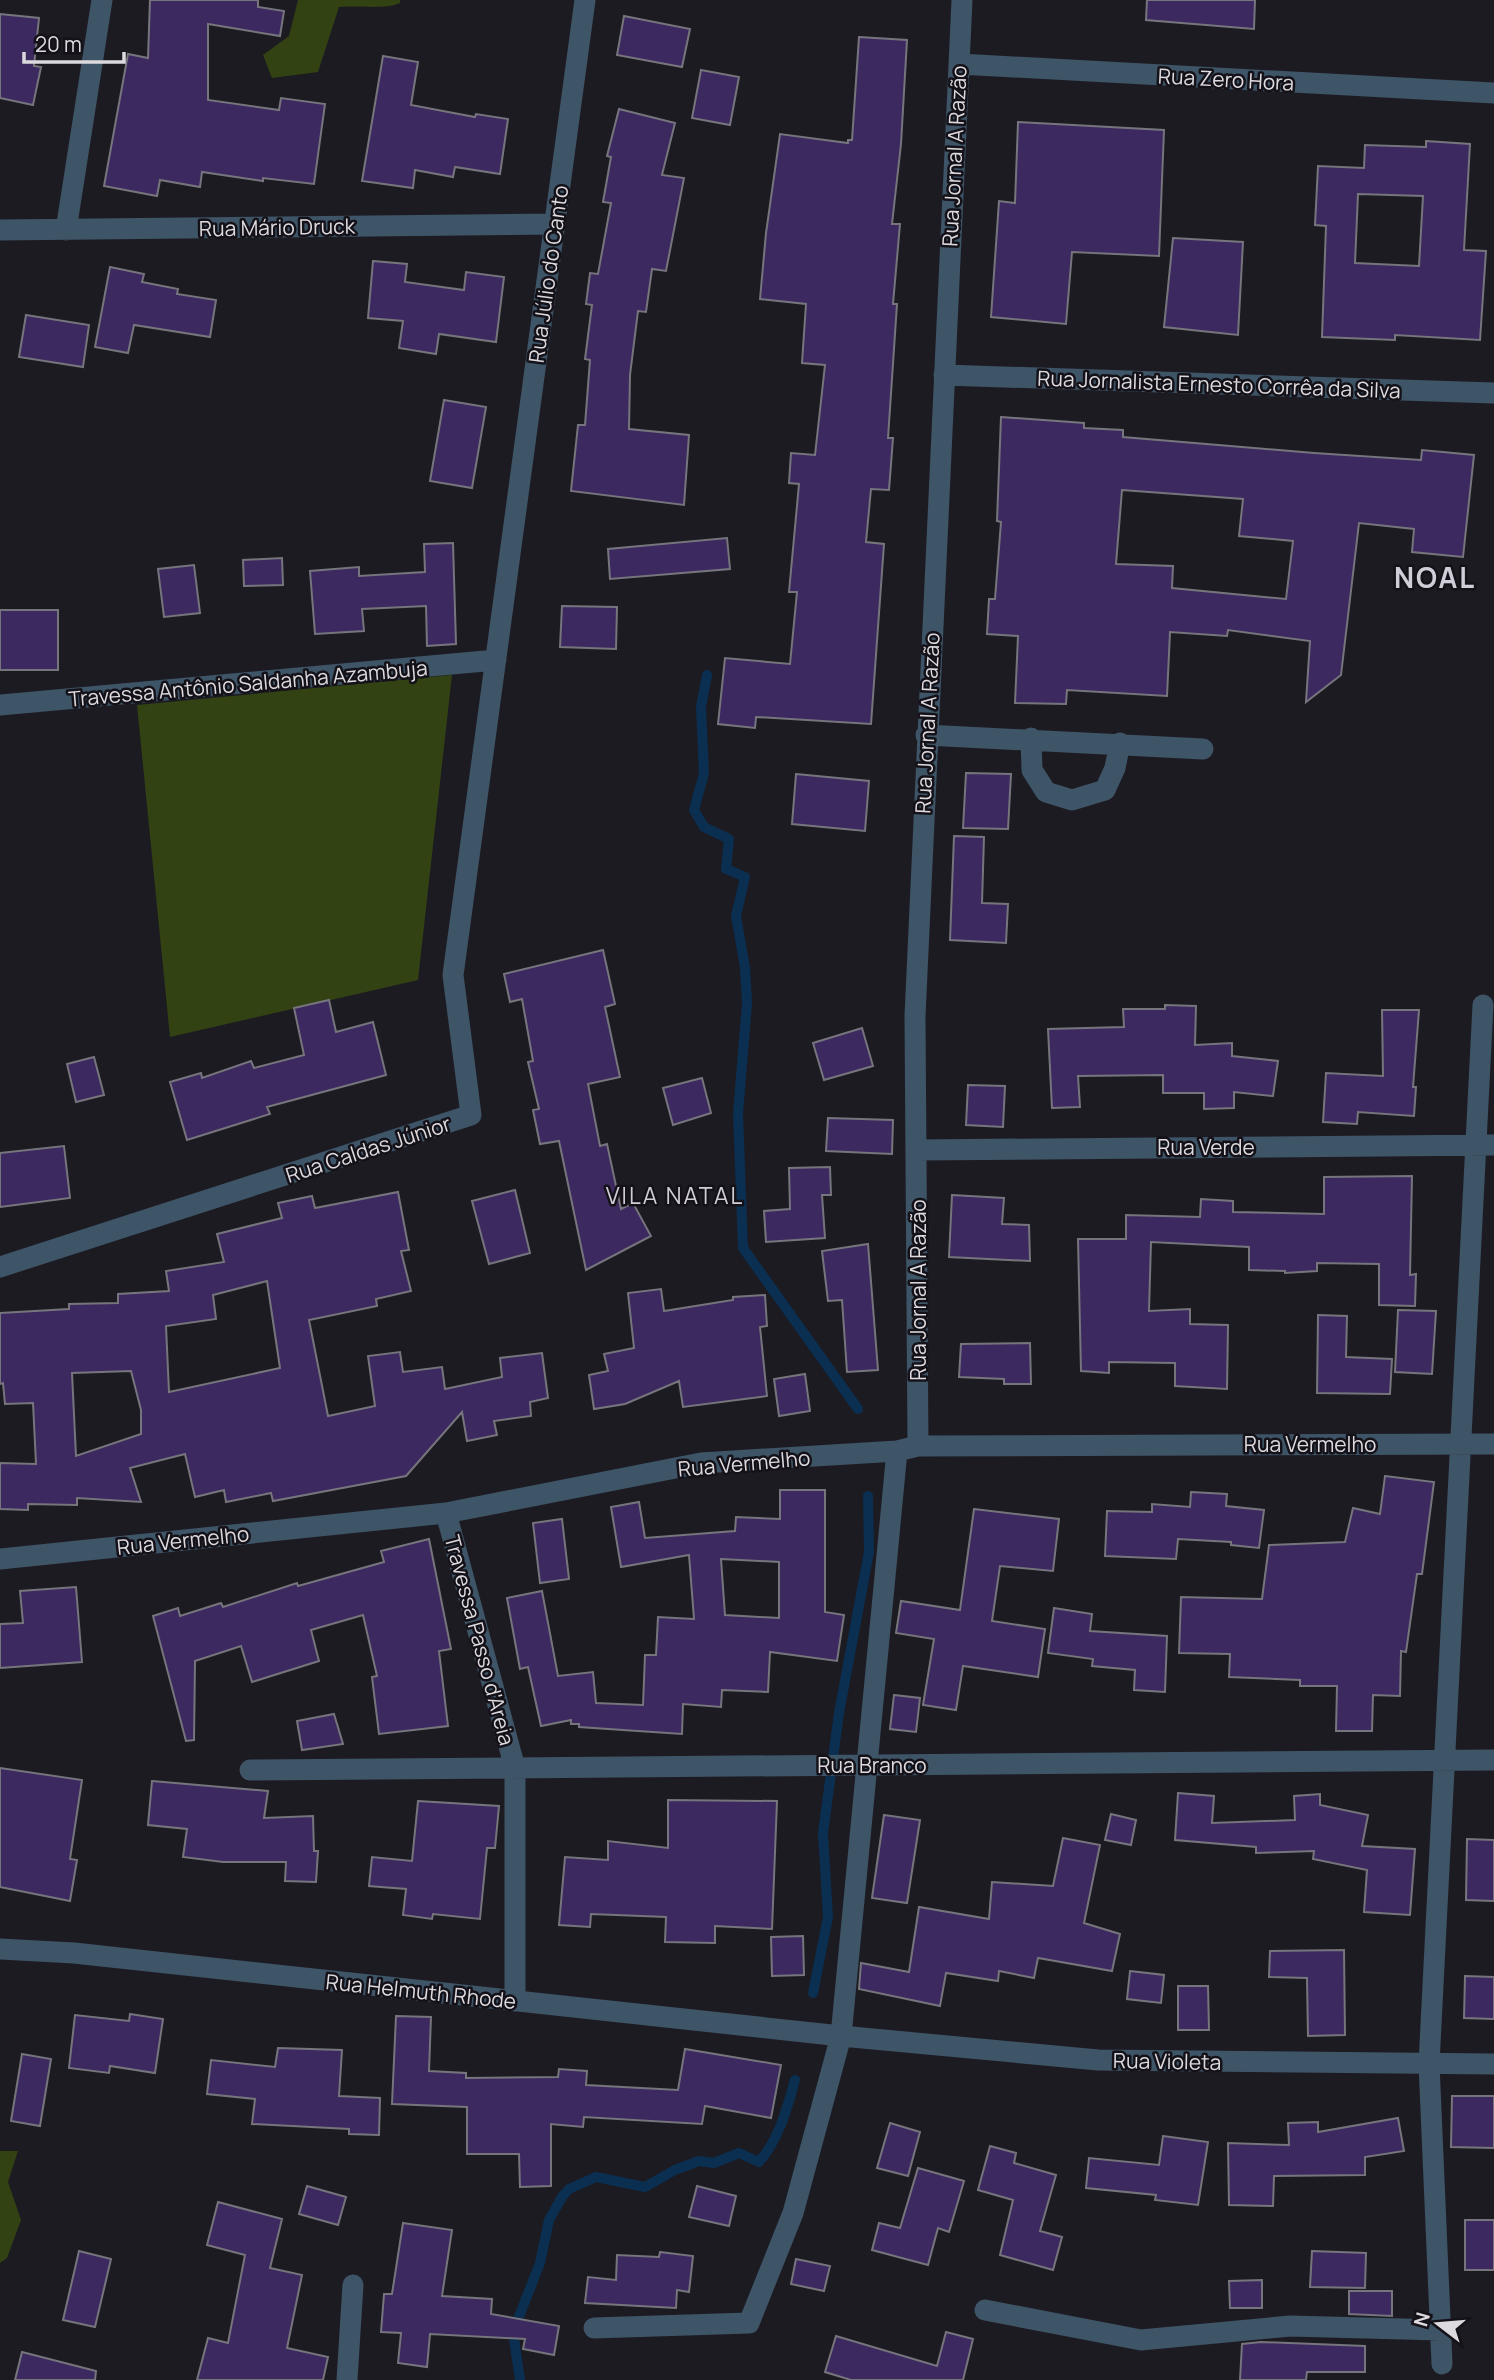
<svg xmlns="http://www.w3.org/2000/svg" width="1494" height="2380" viewBox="0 0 1494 2380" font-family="Manrope,sans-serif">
  <rect width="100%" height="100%" fill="#1d1b22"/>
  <path fill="#324213" d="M 298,0 L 400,0 L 400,3 C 385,10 357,5 339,7 L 318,72 L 272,78 L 263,55 L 289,36 Z
    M 452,675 L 418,980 L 170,1037 L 137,705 Z
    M 0,2151 L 18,2151 L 8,2182 L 21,2220 L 7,2258 L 0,2263 Z"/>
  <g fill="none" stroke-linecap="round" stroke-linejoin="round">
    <path stroke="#0a2f51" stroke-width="10" d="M 707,675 L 701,707 L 704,773 L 694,810 L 704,827 L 729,839 L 726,869 L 745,877 L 736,916 L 745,968 L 747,1003 L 738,1114 L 743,1248 L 858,1409
      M 813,1993 L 828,1917 L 823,1833 L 839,1713 L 869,1552 L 868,1496
      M 520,2380 L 513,2332 L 540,2263 L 549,2220 L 562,2197 L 569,2189 L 596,2177 L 645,2187 L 675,2170 L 699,2161 L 714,2163 L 739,2153 L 759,2162 C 779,2139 787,2109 795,2080"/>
  </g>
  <path fill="#3c295f" stroke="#76747c" stroke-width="2" fill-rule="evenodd" d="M 150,0 L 258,0 L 258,7 L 284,11 L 280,36 L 208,24 L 208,100 L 279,110 L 281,98 L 325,104 L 314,184 L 263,178 L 263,181 L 202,172 L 200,187 L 160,180 L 157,196 L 104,186 L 128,54 L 148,58 Z
    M 1147,0 L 1255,0 L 1254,29 L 1146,20 Z
    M 0,14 L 39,18 L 34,66 L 41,67 L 33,105 L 0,98 Z
    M 624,16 L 690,29 L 682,67 L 617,55 Z
    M 859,37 L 907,40 L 901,144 L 892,224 L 900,224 L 893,304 L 897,304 L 888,438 L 893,438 L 889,490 L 871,489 L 866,542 L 884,544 L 871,724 L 756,717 L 755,728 L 718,724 L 725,658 L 790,664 L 797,592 L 789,592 L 799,484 L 789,483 L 791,453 L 815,455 L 825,365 L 802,363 L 806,304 L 760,299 L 766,233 L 780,134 L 848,143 L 848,140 L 852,140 Z
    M 383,56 L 418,62 L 411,105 L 475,117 L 476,114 L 508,119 L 500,174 L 455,167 L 453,177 L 415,170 L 413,188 L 362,181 Z
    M 701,70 L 739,77 L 730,125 L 692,118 Z
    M 619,109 L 675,123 L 662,175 L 684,178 L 666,271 L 652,269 L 646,312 L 638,311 L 630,375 L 629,429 L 689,435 L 684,505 L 571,491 L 578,425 L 585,425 L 590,360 L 585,359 L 592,305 L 586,304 L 590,273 L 598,274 L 611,203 L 603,202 L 611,157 L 607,156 Z
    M 1018,122 L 1164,130 L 1159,256 L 1072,252 L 1066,324 L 991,317 L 999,201 L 1015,203 Z
    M 1426,141 L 1470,144 L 1464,250 L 1486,251 L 1480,340 L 1395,335 L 1395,340 L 1322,337 L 1326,226 L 1315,225 L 1318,166 L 1364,168 L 1365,145 L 1426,147 ZM 1358,194 L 1423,196 L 1419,266 L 1355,263 Z
    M 1173,238 L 1243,242 L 1238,335 L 1164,327 Z
    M 373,261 L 407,264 L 405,282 L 464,290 L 466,272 L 504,277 L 496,342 L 439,334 L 436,354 L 399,348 L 403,321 L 368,318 Z
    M 110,267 L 144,274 L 142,282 L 178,289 L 177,294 L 216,300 L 210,337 L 134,325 L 128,353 L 95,347 Z
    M 26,315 L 89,325 L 83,367 L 19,357 Z
    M 444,400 L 486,407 L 472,488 L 430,481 Z
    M 1001,417 L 1084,423 L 1084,428 L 1123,430 L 1123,437 L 1314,453 L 1421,460 L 1422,450 L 1474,455 L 1463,557 L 1412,552 L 1414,529 L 1359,523 L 1341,675 L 1306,702 L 1310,641 L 1228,630 L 1227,636 L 1170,632 L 1167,696 L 1067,690 L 1066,704 L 1015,703 L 1018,636 L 987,634 L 989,599 L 995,599 L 1001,522 L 997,521 ZM 1122,490 L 1243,499 L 1239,536 L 1293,541 L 1286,599 L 1172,588 L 1173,566 L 1116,564 Z
    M 727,538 L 730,569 L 610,579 L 608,549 Z
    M 453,543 L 456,644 L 427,646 L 426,606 L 362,609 L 364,631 L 315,634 L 310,571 L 359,567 L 359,576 L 425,572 L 424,544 Z
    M 282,558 L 283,585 L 244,586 L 243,560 Z
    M 194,565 L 200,613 L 164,617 L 158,569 Z
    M 562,606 L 617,607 L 616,649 L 560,647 Z
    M 0,610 L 58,610 L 58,670 L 0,670 Z
    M 966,773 L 1011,774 L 1008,829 L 963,828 Z
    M 796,774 L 869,781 L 865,831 L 792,824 Z
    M 954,836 L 984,837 L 982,903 L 1008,904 L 1006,943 L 950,940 Z
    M 603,950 L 615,1004 L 605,1007 L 620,1077 L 588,1084 L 600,1146 L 607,1144 L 621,1209 L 633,1203 L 651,1236 L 586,1270 L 559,1141 L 540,1144 L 533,1110 L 539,1109 L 528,1062 L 533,1061 L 522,999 L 510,1002 L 504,974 Z
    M 329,1000 L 336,1032 L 373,1022 L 386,1075 L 267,1107 L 270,1114 L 187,1140 L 170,1082 L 201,1073 L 202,1078 L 251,1061 L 254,1068 L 304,1055 L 294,1008 Z
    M 1165,1005 L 1196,1006 L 1195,1045 L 1232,1043 L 1232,1056 L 1278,1061 L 1273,1096 L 1234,1092 L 1234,1108 L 1204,1109 L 1204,1093 L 1163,1093 L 1163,1075 L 1078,1076 L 1080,1107 L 1052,1108 L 1048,1029 L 1124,1027 L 1123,1009 L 1165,1009 Z
    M 1382,1010 L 1419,1010 L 1413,1087 L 1416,1087 L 1414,1116 L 1358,1112 L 1357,1124 L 1323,1122 L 1326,1073 L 1383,1076 Z
    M 862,1028 L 873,1066 L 824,1080 L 813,1043 Z
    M 94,1057 L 104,1095 L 76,1102 L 67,1064 Z
    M 702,1078 L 711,1113 L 673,1125 L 663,1088 Z
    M 968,1085 L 1005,1086 L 1003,1127 L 966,1125 Z
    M 828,1118 L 893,1120 L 892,1154 L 826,1151 Z
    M 64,1146 L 70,1198 L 0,1207 L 0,1153 Z
    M 830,1167 L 831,1195 L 822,1195 L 825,1238 L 766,1242 L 764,1211 L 790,1209 L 789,1168 Z
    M 1412,1176 L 1410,1275 L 1416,1274 L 1415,1306 L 1379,1305 L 1379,1264 L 1317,1263 L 1317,1271 L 1285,1273 L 1285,1271 L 1249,1270 L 1249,1247 L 1151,1242 L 1149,1311 L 1190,1309 L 1190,1324 L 1228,1325 L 1227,1389 L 1175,1386 L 1175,1363 L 1109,1362 L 1109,1373 L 1081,1371 L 1078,1239 L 1126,1239 L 1126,1215 L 1200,1217 L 1201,1199 L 1233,1201 L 1233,1212 L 1324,1214 L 1324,1177 Z
    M 515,1190 L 530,1253 L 489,1264 L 472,1201 Z
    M 398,1192 L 409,1250 L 401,1251 L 411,1291 L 376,1299 L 377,1306 L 309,1320 L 328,1416 L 375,1406 L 368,1356 L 400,1352 L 403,1372 L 442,1367 L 445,1389 L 502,1377 L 500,1358 L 542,1353 L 548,1398 L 530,1402 L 531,1416 L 494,1421 L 497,1435 L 467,1441 L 462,1412 L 406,1476 L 273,1501 L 271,1493 L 226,1502 L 224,1490 L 195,1497 L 185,1454 L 130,1468 L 141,1502 L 77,1498 L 77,1505 L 28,1504 L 28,1510 L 0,1509 L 0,1463 L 36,1464 L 33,1403 L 5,1404 L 3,1383 L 0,1384 L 0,1313 L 69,1309 L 69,1304 L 118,1303 L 118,1294 L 169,1291 L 166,1271 L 224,1262 L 217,1234 L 282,1218 L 278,1203 L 312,1196 L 315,1208 ZM 267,1281 L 280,1368 L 169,1392 L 166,1326 L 216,1319 L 213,1295 ZM 131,1371 L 141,1410 L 141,1434 L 76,1456 L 72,1373 Z
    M 952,1195 L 1004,1198 L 1002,1224 L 1029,1225 L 1030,1261 L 949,1257 Z
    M 868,1244 L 878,1370 L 847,1372 L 842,1300 L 828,1301 L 822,1251 Z
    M 661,1289 L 664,1311 L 733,1300 L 733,1297 L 765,1295 L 767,1326 L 760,1327 L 767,1396 L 683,1407 L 679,1381 L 625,1404 L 594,1409 L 589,1375 L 608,1371 L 604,1354 L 634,1348 L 628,1293 Z
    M 1398,1310 L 1436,1311 L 1432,1374 L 1395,1372 Z
    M 1318,1315 L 1347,1316 L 1346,1357 L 1392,1359 L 1390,1394 L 1317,1393 Z
    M 1030,1343 L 1031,1384 L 1004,1384 L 1004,1379 L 959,1377 L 961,1344 Z
    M 805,1374 L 810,1411 L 779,1416 L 774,1379 Z
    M 1385,1476 L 1434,1482 L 1422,1574 L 1417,1574 L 1406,1652 L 1401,1651 L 1400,1696 L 1373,1695 L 1372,1731 L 1336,1731 L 1337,1686 L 1300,1686 L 1300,1680 L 1229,1677 L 1230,1654 L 1179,1653 L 1181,1597 L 1262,1599 L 1269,1545 L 1345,1542 L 1353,1508 L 1380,1514 Z
    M 780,1490 L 825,1490 L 825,1612 L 844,1615 L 837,1661 L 770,1652 L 768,1692 L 722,1690 L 721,1707 L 683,1704 L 682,1734 L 579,1727 L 579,1724 L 571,1724 L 571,1720 L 541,1726 L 528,1667 L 520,1669 L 507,1598 L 542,1591 L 558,1676 L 593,1672 L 596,1703 L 643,1705 L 645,1655 L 656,1655 L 658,1617 L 694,1619 L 689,1555 L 621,1567 L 611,1507 L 639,1502 L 645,1538 L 735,1531 L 736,1517 L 780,1519 ZM 721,1559 L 779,1562 L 779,1618 L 725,1615 Z
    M 1191,1492 L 1227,1494 L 1226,1506 L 1264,1510 L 1259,1548 L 1231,1545 L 1231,1542 L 1178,1539 L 1176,1559 L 1105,1556 L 1107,1511 L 1152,1512 L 1152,1504 L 1190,1507 Z
    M 974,1509 L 1059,1519 L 1053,1571 L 1000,1566 L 992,1621 L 1045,1629 L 1038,1677 L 963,1666 L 956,1710 L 923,1705 L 934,1639 L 896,1633 L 901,1601 L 960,1610 Z
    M 562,1519 L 569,1579 L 540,1583 L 533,1523 Z
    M 429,1539 L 451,1649 L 439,1651 L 448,1726 L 379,1734 L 372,1677 L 377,1676 L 363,1615 L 311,1630 L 319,1661 L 252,1682 L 241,1646 L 195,1661 L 194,1740 L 186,1741 L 153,1616 L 178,1608 L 180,1616 L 221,1603 L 223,1607 L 297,1583 L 298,1586 L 384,1562 L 381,1551 Z
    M 76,1587 L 82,1662 L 0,1668 L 0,1624 L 23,1623 L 20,1591 Z
    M 1054,1608 L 1092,1614 L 1090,1631 L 1167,1636 L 1165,1692 L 1134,1690 L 1135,1670 L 1092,1666 L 1093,1659 L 1048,1653 Z
    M 894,1695 L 920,1698 L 916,1732 L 890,1729 Z
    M 334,1714 L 343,1744 L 302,1750 L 297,1721 Z
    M 0,1768 L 82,1780 L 70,1859 L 77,1860 L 70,1901 L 0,1887 Z
    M 152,1781 L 268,1791 L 264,1818 L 313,1816 L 314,1851 L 318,1851 L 316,1882 L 285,1881 L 286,1862 L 223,1862 L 183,1857 L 187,1829 L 148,1825 Z
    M 1178,1793 L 1214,1796 L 1212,1823 L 1295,1820 L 1294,1796 L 1320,1794 L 1320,1805 L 1368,1815 L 1362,1846 L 1415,1849 L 1410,1915 L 1364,1912 L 1367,1870 L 1313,1859 L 1314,1851 L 1256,1853 L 1256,1847 L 1175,1840 Z
    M 668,1800 L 777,1801 L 772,1929 L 715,1926 L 715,1943 L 665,1942 L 666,1917 L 591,1914 L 590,1927 L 559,1925 L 565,1857 L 608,1860 L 608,1841 L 668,1848 Z
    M 418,1801 L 499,1806 L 495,1848 L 487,1848 L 480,1919 L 433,1914 L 432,1919 L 403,1915 L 406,1889 L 369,1886 L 372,1857 L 412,1861 Z
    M 1111,1814 L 1136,1820 L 1131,1845 L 1105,1840 Z
    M 884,1815 L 920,1820 L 907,1903 L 872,1898 Z
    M 1063,1838 L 1100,1845 L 1084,1923 L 1120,1934 L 1112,1971 L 1038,1958 L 1034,1978 L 999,1971 L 998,1981 L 946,1973 L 940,2006 L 859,1989 L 861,1963 L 909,1972 L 919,1907 L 989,1919 L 992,1882 L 1053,1886 Z
    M 1467,1839 L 1494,1840 L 1494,1901 L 1466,1900 Z
    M 803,1936 L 804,1975 L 772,1976 L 771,1937 Z
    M 1344,1950 L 1345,2035 L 1308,2036 L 1307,1978 L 1269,1977 L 1270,1951 Z
    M 1130,1971 L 1164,1975 L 1161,2003 L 1127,1999 Z
    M 1465,1976 L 1494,1977 L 1494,2019 L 1464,2018 Z
    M 1178,1986 L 1208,1986 L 1209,2030 L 1178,2030 Z
    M 130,2014 L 163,2019 L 155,2073 L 110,2066 L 109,2073 L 69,2068 L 75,2015 L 129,2021 Z
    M 396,2016 L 431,2017 L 429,2071 L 466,2073 L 466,2078 L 558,2077 L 559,2069 L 587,2071 L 586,2085 L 678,2090 L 685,2049 L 781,2065 L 771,2118 L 705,2106 L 702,2124 L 584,2117 L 583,2127 L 551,2124 L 551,2186 L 520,2187 L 519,2154 L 467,2154 L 467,2107 L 392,2104 Z
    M 278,2048 L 342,2050 L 339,2096 L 380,2098 L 379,2135 L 349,2134 L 349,2129 L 252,2124 L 255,2099 L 207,2094 L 211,2060 L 275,2067 Z
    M 22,2054 L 51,2059 L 40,2126 L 11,2121 Z
    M 1452,2096 L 1494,2096 L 1494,2148 L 1451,2147 Z
    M 1398,2118 L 1404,2151 L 1365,2157 L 1365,2175 L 1274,2176 L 1273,2206 L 1229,2205 L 1228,2143 L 1289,2145 L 1288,2123 L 1318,2122 L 1318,2132 Z
    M 890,2123 L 920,2132 L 908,2176 L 877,2168 Z
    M 1163,2136 L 1208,2142 L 1198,2205 L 1155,2200 L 1156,2195 L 1086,2188 L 1089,2158 L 1159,2165 Z
    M 990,2146 L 1016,2153 L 1014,2163 L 1056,2175 L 1040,2231 L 1062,2237 L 1053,2270 L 1000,2255 L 1013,2200 L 978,2190 Z
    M 918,2168 L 964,2181 L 949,2232 L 938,2228 L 928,2265 L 872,2250 L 879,2223 L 900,2228 Z
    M 307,2186 L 346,2197 L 338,2225 L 299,2214 Z
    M 697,2186 L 736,2196 L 729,2226 L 689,2217 Z
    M 218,2202 L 282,2219 L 270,2268 L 302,2275 L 287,2348 L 328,2357 L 323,2380 L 197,2380 L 208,2338 L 228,2343 L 245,2255 L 207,2245 Z
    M 1465,2220 L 1494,2220 L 1494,2270 L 1465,2270 Z
    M 403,2223 L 452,2230 L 442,2296 L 492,2299 L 491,2314 L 559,2326 L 554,2355 L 523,2349 L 525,2339 L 430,2334 L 427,2367 L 398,2363 L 401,2333 L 381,2332 L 384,2294 L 392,2294 Z
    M 79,2251 L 111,2259 L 95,2327 L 63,2320 Z
    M 1312,2251 L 1366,2253 L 1365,2288 L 1310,2287 Z
    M 660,2252 L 693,2256 L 689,2292 L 677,2290 L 676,2308 L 585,2303 L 588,2277 L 616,2280 L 617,2255 L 659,2257 Z
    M 796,2259 L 830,2266 L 824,2291 L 791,2284 Z
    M 1262,2280 L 1262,2308 L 1230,2308 L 1229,2281 Z
    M 1349,2291 L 1392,2291 L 1392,2316 L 1349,2314 Z
    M 946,2332 L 973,2339 L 963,2380 L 851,2380 L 825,2372 L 836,2336 L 937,2366 Z
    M 1261,2342 L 1365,2346 L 1365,2372 L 1307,2372 L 1306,2380 L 1240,2380 L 1242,2344 Z
    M 22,2352 L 96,2371 L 95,2380 L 15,2380 Z"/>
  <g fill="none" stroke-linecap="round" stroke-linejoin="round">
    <path stroke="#3e5467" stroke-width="21" d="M 959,64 L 1494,93
      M 0,230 L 555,224
      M 66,230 L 102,0
      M 944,375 L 1494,393
      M 0,705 L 496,660
      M 926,735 L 1203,749
      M 1031,738 L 1032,770 L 1046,792 L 1072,800 L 1105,790 L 1115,768 L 1120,743
      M 917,1150 L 1494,1145
      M 0,1267 L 471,1115 L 453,975 L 585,0
      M 918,1446 L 915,1016 L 962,0
      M 446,1513 L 515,1768 L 515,2001
      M 0,1559 L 446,1513 L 701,1463 L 897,1451 L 918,1446 L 1494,1444
      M 250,1770 L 1494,1760
      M 0,1949 L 74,1953 L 841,2036 L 1098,2060 L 1494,2064
      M 985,2310 L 1141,2340 L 1290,2326 L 1440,2330
      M 594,2328 L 749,2323 L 793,2213 L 841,2036 L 897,1451
      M 1442,2364 L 1429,2064 L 1483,1005
      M 347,2380 L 353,2285"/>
  </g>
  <g text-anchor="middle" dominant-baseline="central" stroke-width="5" stroke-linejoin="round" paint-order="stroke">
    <g font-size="21" fill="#dcdadf" stroke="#141218">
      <text transform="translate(1226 79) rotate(3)">Rua Zero Hora</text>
      <text transform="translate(954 156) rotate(-87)">Rua Jornal A Razão</text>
      <text transform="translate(277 227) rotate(-1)">Rua Mário Druck</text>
      <text transform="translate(548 274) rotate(-82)">Rua Júlio do Canto</text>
      <text transform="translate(1219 384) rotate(2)">Rua Jornalista Ernesto Corrêa da Silva</text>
      <text transform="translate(248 683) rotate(-5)">Travessa Antônio Saldanha Azambuja</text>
      <text transform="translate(927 723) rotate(-87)">Rua Jornal A Razão</text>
      <text x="1206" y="1147">Rua Verde</text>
      <text transform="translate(368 1149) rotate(-18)">Rua Caldas Júnior</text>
      <text transform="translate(918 1290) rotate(-90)">Rua Jornal A Razão</text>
      <text x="1310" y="1444">Rua Vermelho</text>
      <text transform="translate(744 1463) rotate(-5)">Rua Vermelho</text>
      <text transform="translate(183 1540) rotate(-6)">Rua Vermelho</text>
      <text transform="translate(480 1640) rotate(75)">Travessa Passo d'Areia</text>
      <text x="872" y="1765">Rua Branco</text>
      <text transform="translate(421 1991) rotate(6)">Rua Helmuth Rhode</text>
      <text transform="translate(1167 2061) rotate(1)">Rua Violeta</text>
    </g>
    <g font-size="23" letter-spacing="2" fill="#cfcdd7" stroke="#141218">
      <text x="675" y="1195">VILA NATAL</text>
    </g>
    <g font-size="28" font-weight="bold" letter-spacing="2" fill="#cfcdd7" stroke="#141218">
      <text x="1435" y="577">NOAL</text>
    </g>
  </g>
  <g transform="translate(1438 2324) rotate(286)" stroke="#141218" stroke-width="5" paint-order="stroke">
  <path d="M0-5L12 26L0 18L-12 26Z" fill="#dcdadf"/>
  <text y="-10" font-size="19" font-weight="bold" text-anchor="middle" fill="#dcdadf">N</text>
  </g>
  <path d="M24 52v10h100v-10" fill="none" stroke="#dcdadf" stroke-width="3.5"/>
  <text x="35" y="52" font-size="21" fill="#dcdadf" stroke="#141218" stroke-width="5" paint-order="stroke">20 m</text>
</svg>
